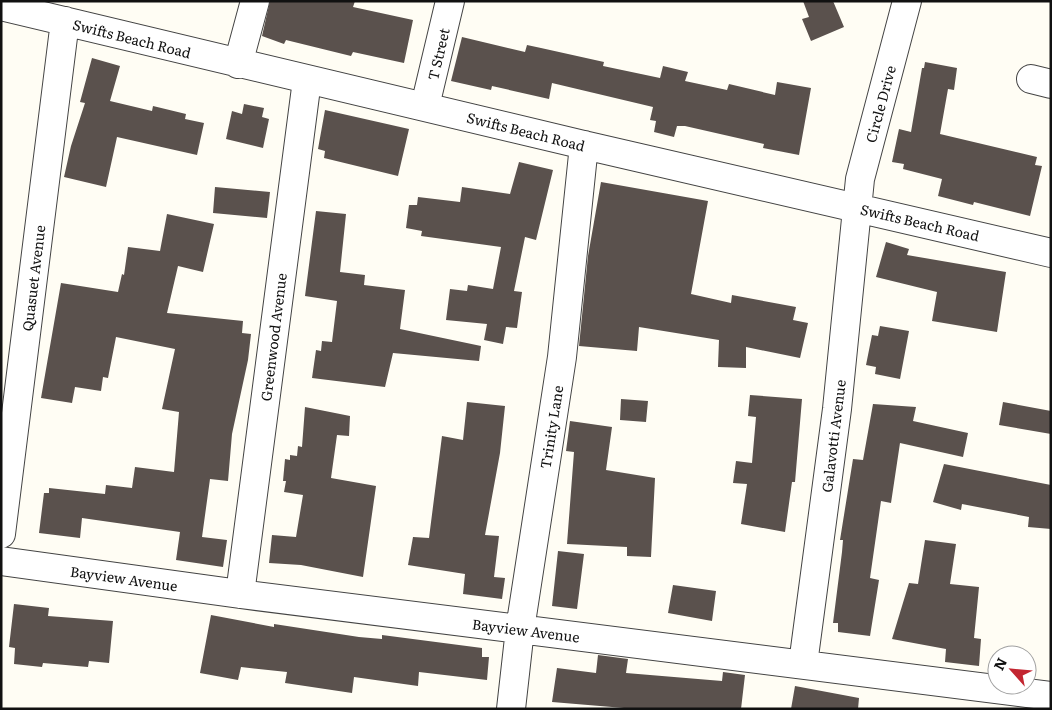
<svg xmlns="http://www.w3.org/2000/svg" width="1052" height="710" viewBox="0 0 1052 710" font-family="Literata,serif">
  <rect width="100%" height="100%" fill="#fffdf4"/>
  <path fill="#5a514d" d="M 270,1 L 355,1 L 353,7 L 413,20 L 404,63 L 353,52 L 351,56 L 286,40 L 284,44 L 262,36 Z
    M 803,1 L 833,1 L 844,27 L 811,41 L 802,19 L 809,17 Z
    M 462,37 L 525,52 L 527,45 L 541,48 L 604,62 L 603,66 L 660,78 L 663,66 L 688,72 L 685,81 L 727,90 L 729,84 L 775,95 L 777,82 L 811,88 L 799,155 L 763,148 L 764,144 L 685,126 L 677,126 L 674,137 L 654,132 L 656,121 L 650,120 L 653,107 L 552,83 L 549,99 L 492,86 L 491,90 L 451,81 Z
    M 92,58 L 120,66 L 110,101 L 152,111 L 153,106 L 186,114 L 185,119 L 204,123 L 197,155 L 117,137 L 106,187 L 64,177 L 71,146 L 85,103 L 80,102 Z
    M 925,62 L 957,68 L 954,90 L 948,89 L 940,134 L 1037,157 L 1035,165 L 1042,166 L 1030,216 L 974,202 L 973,205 L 938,196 L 942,179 L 903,169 L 904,164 L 892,162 L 899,129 L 911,132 L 922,68 L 924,68 Z
    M 244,104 L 264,108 L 262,117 L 269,119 L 263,148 L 226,139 L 232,111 L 242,114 Z
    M 325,110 L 409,129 L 398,176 L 324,158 L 325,151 L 318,149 Z
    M 519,162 L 553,170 L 536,240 L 525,237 L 514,291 L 522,292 L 517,328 L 506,327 L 503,344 L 484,340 L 487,324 L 446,320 L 450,289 L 467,291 L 468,285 L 493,289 L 501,247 L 421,236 L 422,231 L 406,228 L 409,205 L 417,205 L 418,197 L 460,202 L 462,187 L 510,194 Z
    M 601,182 L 708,201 L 691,294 L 731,303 L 732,295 L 796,307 L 793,320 L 808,323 L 800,358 L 746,347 L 746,368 L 718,367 L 719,340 L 639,327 L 637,351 L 579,346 L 588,256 Z
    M 215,187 L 270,192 L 267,218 L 213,213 Z
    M 316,211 L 346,214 L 340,272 L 365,275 L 364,285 L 405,290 L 400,329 L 481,346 L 479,361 L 393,353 L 385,387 L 312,378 L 316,350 L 321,351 L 322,341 L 332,342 L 337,301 L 305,296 Z
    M 167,214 L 214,224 L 203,272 L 178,266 L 167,313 L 243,321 L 242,333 L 251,334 L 248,360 L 232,434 L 228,481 L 210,479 L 202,537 L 227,540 L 223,567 L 176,560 L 180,532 L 82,518 L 80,538 L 39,533 L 44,493 L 49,493 L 49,488 L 105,494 L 106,485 L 132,488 L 135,467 L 174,472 L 179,412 L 162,409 L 175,349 L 116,337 L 108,378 L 103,377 L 101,391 L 75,387 L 72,403 L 41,398 L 61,283 L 118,292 L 122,274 L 124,275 L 128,247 L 160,251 Z
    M 886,242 L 909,249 L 907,255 L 1006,272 L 997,332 L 932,321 L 937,292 L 876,277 Z
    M 880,326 L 909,331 L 900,379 L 875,374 L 876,367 L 866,365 L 872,335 L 878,336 Z
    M 750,395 L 802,399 L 795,482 L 792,482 L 785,532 L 741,524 L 747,484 L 733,483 L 736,461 L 752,463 L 756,417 L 748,416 Z
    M 621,399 L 648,401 L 646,422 L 620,420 Z
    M 467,402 L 505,406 L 500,453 L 485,535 L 499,536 L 494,577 L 505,578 L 502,599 L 463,594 L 465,574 L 408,565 L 413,537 L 429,538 L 442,436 L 463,440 Z
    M 1003,402 L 1051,411 L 1051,434 L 999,425 Z
    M 873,404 L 916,407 L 913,421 L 968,433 L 963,457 L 900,443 L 891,503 L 881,501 L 870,578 L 879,580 L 870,636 L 838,632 L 838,623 L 833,623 L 842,552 L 843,540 L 840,540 L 853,459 L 863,460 Z
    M 305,407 L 350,416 L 349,436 L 337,435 L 331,478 L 376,486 L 363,577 L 301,565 L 269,563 L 272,535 L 296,537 L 303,495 L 284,492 L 286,481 L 283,481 L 285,459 L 290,460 L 290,455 L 297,456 L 298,446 L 302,447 Z
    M 570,421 L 612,427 L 606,470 L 655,478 L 651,557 L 627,556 L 627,547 L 567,544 L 574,452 L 566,451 Z
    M 944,464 L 1051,485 L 1051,529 L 1028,527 L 1029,517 L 962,504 L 961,510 L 933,502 Z
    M 925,540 L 956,544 L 950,584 L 979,587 L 974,638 L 981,639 L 979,666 L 945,662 L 946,649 L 892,639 L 909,583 L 918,584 Z
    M 558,551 L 584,554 L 577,609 L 552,606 Z
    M 673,585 L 716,591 L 712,621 L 668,613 Z
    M 14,604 L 49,608 L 48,616 L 113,621 L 109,663 L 89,661 L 88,667 L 43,663 L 42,667 L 14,664 L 15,648 L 9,647 Z
    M 211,615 L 274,627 L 274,624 L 359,637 L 382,639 L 382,635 L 482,648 L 482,657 L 489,657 L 487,680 L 419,672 L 418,686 L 354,677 L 352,693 L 285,683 L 287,672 L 241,667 L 238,680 L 200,673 Z
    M 598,655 L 628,659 L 626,673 L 722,681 L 723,672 L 745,675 L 741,709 L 636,709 L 552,702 L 557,668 L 596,673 Z
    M 795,686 L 859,698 L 858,709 L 791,709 Z"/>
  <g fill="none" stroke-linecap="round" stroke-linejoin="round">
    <g stroke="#444" stroke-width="30">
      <path id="minor" d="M 1,6 L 584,145 L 1051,253
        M 238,64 L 255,1
        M 1031,79 L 1051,84
        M 425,106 L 450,1
        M 1,534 L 65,21
        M 1,561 L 240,594 L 1051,696
        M 240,594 L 307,80
        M 803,664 L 837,409 L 860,179 L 907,1
        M 511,709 L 520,629 L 562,357 L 584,145"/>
    </g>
    <use href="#minor" stroke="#fff" stroke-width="28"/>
  </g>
  <g text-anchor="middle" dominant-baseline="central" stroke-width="5" stroke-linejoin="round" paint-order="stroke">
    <g font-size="14" fill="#111" stroke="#fff">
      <text transform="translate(132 38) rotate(14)">Swifts Beach Road</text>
      <text transform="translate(438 54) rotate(-77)">T Street</text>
      <text transform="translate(880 104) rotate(-75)">Circle Drive</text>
      <text transform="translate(526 131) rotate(14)">Swifts Beach Road</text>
      <text transform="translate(920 222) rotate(13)">Swifts Beach Road</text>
      <text transform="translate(33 278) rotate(-83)">Quasuet Avenue</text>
      <text transform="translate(273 337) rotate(-83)">Greenwood Avenue</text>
      <text transform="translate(551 427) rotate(-81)">Trinity Lane</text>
      <text transform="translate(833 436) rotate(-83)">Galavotti Avenue</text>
      <text transform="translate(124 578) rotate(8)">Bayview Avenue</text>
      <text transform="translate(526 630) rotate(7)">Bayview Avenue</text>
    </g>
  </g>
  <rect width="1052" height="710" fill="none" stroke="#111111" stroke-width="5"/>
  <g transform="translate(1012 670) rotate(297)"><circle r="24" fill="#ffffff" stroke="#a0a0a0"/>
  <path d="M0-4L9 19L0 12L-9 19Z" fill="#c32631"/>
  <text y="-8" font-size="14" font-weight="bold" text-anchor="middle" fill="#111111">N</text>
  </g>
</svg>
